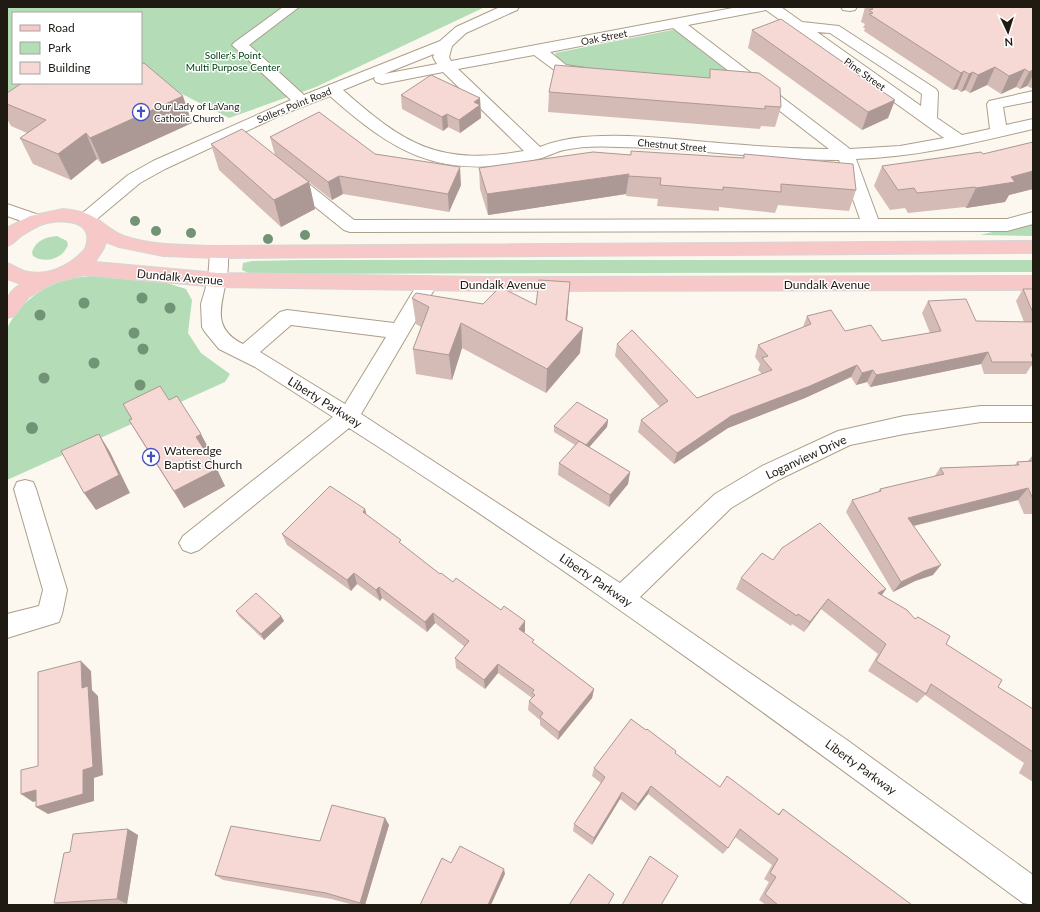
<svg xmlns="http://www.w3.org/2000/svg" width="1040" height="912" viewBox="0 0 1040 912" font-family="Lato,sans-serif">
  <rect width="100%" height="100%" fill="#fdf8ef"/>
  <path fill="#b4ddb7" d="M 7,7 L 485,7 L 316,87 L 229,118 L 141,73 L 141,13 L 13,13 L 13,83 L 56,83 L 7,109 Z
    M 677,29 L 730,68 L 727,76 L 714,79 L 573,67 L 557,60 L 555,53 Z
    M 1033,222 L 1033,236 L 980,235 Z
    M 57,236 L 67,241 L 68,245 C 63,259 45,264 33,256 L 32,252 C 36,240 46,237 57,236 Z
    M 302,260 L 1033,260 L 1033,272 L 250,274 L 242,270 L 243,263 L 252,261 Z
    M 91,276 L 167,283 L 186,289 L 192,300 L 188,333 L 201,353 L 230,374 L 225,382 L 7,480 L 7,329 C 17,305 43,285 69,279 C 76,277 84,277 91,276 Z"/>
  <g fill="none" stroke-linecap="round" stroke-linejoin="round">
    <g stroke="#ab9f8a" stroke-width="2">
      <path id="minor" d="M 283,7 L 299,7 L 249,45 L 304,95 L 440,41 L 456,27 L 500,7 L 519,7 L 517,10 L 466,33 L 452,46 L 449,57 L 451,61 L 738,7 L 781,7 L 802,22 L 839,26 L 936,89 L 938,92 L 937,118 L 962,135 L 990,129 L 987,104 L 989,101 L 1033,91 L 1033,101 L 1003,107 L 1006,125 L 1033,119 L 1033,129 C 974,143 917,157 856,159 L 878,219 L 1007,219 L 1033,212 L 1033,224 L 1007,231 L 350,232 L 344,230 L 283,181 L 280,177 L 283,173 L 289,171 L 295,173 L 354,220 L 860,219 L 839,160 C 765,160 692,148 619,147 C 601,146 582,146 564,150 C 558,151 553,154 547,156 C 540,159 532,160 524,162 C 437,178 393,152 330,96 L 281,115 L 165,169 L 140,183 L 91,224 L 85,226 L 79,224 L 76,220 L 79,216 L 128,175 L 153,161 L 291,100 L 232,45 L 235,42 ZM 766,10 L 944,138 L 900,146 L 850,149 L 762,82 L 756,80 L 757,79 L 755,76 L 688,25 ZM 673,28 L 743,82 L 749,84 L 748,85 L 750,88 L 829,149 C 792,149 755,146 719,143 C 668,139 587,127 540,147 L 458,69 L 534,55 L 557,72 L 586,77 L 591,75 L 594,72 L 591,69 L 566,65 L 550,52 ZM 817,32 L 830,33 L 922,94 L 921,106 ZM 434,54 L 433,57 L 437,64 L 384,74 ZM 443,72 L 524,151 C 439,166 405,145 343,90 L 375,77 L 374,79 L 376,82 L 382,84 Z
        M 841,7 L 857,7 L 855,10 L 850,11 L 843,10 Z
        M 7,204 L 42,216 L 45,220 L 42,224 L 36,226 L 7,216 Z
        M 219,246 L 226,247 C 229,253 228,259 228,265 C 227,297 205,325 243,344 L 280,312 L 287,310 L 394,323 L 421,278 L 428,276 L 435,278 L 438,283 L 361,414 L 620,583 L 715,494 L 762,466 L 838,431 L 904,416 L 981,406 L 1033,406 L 1033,422 L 981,422 L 904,434 L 850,445 L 778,480 L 731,508 L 640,597 L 847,740 L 1033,875 L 1033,905 L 1023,903 C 802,740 581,576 349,428 L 199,550 L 191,553 L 183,550 L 179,543 L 183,536 L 333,417 L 255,367 L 219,349 L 205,332 L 202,327 L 201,304 L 208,280 L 210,252 L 212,247 ZM 291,325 L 386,337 L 345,404 L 260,352 Z
        M 25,480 L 33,482 L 36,489 L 67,590 L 62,614 L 59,622 L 7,638 L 7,614 L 39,606 L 43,590 L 14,489 L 17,482 Z"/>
    </g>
    <g stroke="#d7d6d5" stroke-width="2">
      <path id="major" d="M 63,209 C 73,210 81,211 90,215 C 102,221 111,231 124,236 C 153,246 188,245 219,246 L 1033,241 L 1033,253 L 219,258 L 163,256 L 119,247 L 106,242 L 104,248 L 95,262 L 218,273 L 486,277 L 1033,276 L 1033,290 L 486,291 L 218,287 L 84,275 L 53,283 L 29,297 L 14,316 L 7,318 C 7,302 5,293 21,284 L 7,279 L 7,263 C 13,265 18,269 24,271 C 47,277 70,266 85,249 C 97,219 60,218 40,225 C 34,228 27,232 21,236 C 16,240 14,244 7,246 L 7,228 L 30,216 Z"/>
    </g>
    <use href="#minor" fill="#fff" fill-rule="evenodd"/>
    <use href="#major" fill="#f6c8c7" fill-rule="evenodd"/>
  </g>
  <g fill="#729476">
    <circle cx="135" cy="221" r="5"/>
    <circle cx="156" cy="231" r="5"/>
    <circle cx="191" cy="233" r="5"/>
    <circle cx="305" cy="235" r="5"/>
    <circle cx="268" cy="239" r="5"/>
    <circle cx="142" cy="298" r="5.5"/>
    <circle cx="84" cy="303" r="5.5"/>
    <circle cx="170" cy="308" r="5.5"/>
    <circle cx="40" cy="315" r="5.5"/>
    <circle cx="134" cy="333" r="5.5"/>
    <circle cx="143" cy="349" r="5.5"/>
    <circle cx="94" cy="363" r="5.5"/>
    <circle cx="44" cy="378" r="5.5"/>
    <circle cx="140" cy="385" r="5.5"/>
    <circle cx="32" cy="428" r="6"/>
  </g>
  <path fill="#d4bbb6" d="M 865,7 L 1033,7 L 1033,87 L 1031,88 L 1027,86 L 1020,89 L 1016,87 L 1001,94 L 987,85 L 970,93 L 965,90 L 961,92 L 957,89 L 953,90 L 864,31 L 865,28 L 863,28 L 865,24 L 861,22 Z
    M 752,30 L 857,72 L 857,75 L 895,100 L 888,118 L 862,130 L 748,48 Z
    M 710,69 L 781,107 L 775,127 L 761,126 L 760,129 L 548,112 L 549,92 L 709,78 Z
    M 40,84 L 192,123 L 102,164 L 97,159 L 71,180 L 33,164 L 20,138 L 27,133 L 11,126 L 7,119 L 7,93 Z
    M 401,95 L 480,98 L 481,118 L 460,133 L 448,127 L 443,131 L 402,109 Z
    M 270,137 L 375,154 L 461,185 L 449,212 L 343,194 L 332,200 L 309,182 L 315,209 L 281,227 L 219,170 L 211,144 L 275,155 Z
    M 1033,142 L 1033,189 L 1009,195 L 1005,202 L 966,208 L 965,207 L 908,213 L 905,208 L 890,210 L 874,186 L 882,166 L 983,154 Z
    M 744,154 L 856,190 L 849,211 L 778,205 L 775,213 L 719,207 L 719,211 L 657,206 L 658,199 L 626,196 L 626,194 L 488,215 L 480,189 L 479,168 L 631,155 L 743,158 Z
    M 1023,289 L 1033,289 L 1033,366 L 1031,366 L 1026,374 L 984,374 L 981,364 L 870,387 L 867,382 L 856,385 L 851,377 L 805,398 L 728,428 L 674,464 L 638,432 L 641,420 L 660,407 L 615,356 L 617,344 L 697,398 L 762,374 L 758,370 L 760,364 L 755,357 L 758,345 L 803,327 L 807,316 L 845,331 L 882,341 L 930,333 L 922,313 L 928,301 L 976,321 L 1024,322 L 1016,301 Z
    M 412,298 L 483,304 L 536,305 L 568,308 L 567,321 L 580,353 L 546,393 L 462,348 L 452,380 L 416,374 L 413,349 L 421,327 L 416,324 Z
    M 169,400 L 210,451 L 207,453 L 225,486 L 184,508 L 139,437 L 129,420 L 131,419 L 123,404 Z
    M 608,420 L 607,427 L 589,447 L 630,472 L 628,484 L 609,507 L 558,475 L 559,463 L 575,445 L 554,432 L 554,426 Z
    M 1032,456 L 1033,456 L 1033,514 L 1024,514 L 1018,500 L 914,526 L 933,575 L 915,581 L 893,592 L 846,512 L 852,500 L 878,492 L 880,489 L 934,477 L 940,468 L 1015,465 L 1017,462 L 1028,461 Z
    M 365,509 L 366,514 L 402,545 L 440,574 L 525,631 L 524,633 L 533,643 L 594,689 L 592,698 L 558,740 L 540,725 L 540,720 L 528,710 L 529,701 L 532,698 L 498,673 L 485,689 L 456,668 L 455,658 L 465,647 L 435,623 L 427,632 L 382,598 L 380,601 L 357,584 L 351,591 L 287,545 L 282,534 Z
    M 773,560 L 886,589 L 882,595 L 915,619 L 946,644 L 998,687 L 1033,709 L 1033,782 L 1019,773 L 1024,763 L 925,695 L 917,703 L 868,671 L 878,654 L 821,609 L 804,632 L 792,624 L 791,626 L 736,589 L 741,578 Z
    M 236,611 L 281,616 L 284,621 L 264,640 L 239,616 Z
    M 646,730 L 676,751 L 675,753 L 720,787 L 778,814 L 783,809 L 912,905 L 766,905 L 759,900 L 769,882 L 764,879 L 772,865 L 735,837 L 728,848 L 723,854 L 648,794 L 635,811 L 620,799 L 592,845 L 573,831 L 574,824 L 601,783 L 592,776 L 594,768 Z
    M 385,818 L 389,825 L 365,905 L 354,905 L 331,899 L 223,880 L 215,875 L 320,841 Z
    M 128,829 L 138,835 L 127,904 L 110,905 L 58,905 L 54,903 L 70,852 Z"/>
  <path fill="#ac9894" d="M 995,67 L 987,85 L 970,93 L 978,75 Z
    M 1025,69 L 1016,87 L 1001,94 L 1009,76 Z
    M 1033,70 L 1033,75 L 1027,86 L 1020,89 L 1029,72 Z
    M 964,71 L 957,89 L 953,90 L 961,73 Z
    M 973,72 L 965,90 L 961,92 L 969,74 Z
    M 183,96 L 192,123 L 102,164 L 90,138 Z
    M 480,98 L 481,118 L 460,133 L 459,120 L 474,102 Z
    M 895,100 L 888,118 L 862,130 L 868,112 Z
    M 447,114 L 448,127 L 443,131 L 442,117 Z
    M 86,133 L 97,159 L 71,180 L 58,154 Z
    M 460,167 L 461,185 L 449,212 L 448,194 Z
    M 1033,171 L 1033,189 L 1009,195 L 1005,202 L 966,208 L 976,188 L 1011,177 Z
    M 629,174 L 626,194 L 488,215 L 487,194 Z
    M 339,176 L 343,194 L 332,200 L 328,182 Z
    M 309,182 L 315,209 L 281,227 L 274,200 Z
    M 570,282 L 568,308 L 565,345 L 566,320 Z
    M 461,323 L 462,348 L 452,380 L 449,355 Z
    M 583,328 L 580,353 L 546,393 L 547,369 Z
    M 988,352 L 981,364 L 870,387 L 876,375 Z
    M 857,365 L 851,377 L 805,398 L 728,428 L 674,464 L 677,453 L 731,416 Z
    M 873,370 L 867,382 L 856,385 L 862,373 Z
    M 608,420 L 607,427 L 585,452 L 585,445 Z
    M 99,434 L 110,452 L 130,493 L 96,510 L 84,493 Z
    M 201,434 L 210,451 L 205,454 L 196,437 Z
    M 217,469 L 225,486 L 184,508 L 174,491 Z
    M 630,472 L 628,484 L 609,507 L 610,495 Z
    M 1028,488 L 1018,500 L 900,529 L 908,518 Z
    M 365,509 L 368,521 L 363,512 Z
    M 941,565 L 933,575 L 915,581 L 893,592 L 901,582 L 924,571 Z
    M 354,573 L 357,584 L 351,591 L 347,580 Z
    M 379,587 L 382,598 L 380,601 L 376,590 Z
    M 886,589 L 878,600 L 878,593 Z
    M 828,599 L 821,609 L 804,632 L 810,622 Z
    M 433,613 L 435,623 L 427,632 L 425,622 Z
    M 281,616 L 284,621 L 264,640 L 261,634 Z
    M 525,621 L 525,631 L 519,640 L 519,629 Z
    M 81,661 L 91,671 L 92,690 L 98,696 L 103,775 L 94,778 L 94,801 L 48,814 L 36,807 L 82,688 Z
    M 498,664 L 498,673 L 485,689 L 484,680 Z
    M 594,689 L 592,698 L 558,740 L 559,732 Z
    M 651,786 L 648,794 L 635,811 L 638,804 Z
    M 36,790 L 48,798 L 33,802 L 21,794 Z
    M 622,792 L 620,799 L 592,845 L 594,838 Z
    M 385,818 L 389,825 L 365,905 L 362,905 L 360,903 Z
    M 128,829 L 138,835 L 127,904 L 117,899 Z
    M 504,869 L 505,874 L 491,905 L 488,905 Z"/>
  <path fill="#f6d9d4" stroke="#ac9894" d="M 870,7 L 1033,7 L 1033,70 L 1029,72 L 1025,69 L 1009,76 L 995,67 L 978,75 L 973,72 L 969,74 L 964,71 L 961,73 L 869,14 L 873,13 L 869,10 L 873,9 Z
    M 781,19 L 857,72 L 855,73 L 895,100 L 868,112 L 752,30 Z
    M 144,63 L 183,96 L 90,138 L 86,133 L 58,154 L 20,138 L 46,120 L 7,104 L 7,93 L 22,83 L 37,83 L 40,84 L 42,83 L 141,83 L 141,64 Z
    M 555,65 L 710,78 L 710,69 L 759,73 L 780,88 L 781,107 L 765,106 L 765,109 L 549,92 Z
    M 431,75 L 480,98 L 474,102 L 480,105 L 459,120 L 447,114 L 442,117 L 401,95 Z
    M 319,112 L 375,154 L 460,167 L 448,194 L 339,176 L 328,182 L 270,137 Z
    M 242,129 L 309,182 L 274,200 L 211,144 Z
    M 1033,142 L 1033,171 L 1011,177 L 1015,182 L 976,188 L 975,187 L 917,193 L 914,188 L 898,190 L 882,166 L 981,152 L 983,154 Z
    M 631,151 L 744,158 L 744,154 L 853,164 L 856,190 L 781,184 L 781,192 L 723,187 L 723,190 L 660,185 L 661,178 L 628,176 L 629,174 L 487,194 L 479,168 L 593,152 L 631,155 Z
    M 539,280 L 570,282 L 566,320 L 583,328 L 547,369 L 461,323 L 449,355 L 413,349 L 429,307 L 412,298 L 416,293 L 483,304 L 500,287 L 536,305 Z
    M 1023,289 L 1033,289 L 1033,313 Z
    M 966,299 L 976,321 L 1033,322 L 1033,354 L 1031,354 L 1033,360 L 1033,362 L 992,362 L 988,352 L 876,375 L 873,370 L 862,373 L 857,365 L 810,386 L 731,416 L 677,453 L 641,420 L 668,401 L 617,344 L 632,330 L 697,398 L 772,370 L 762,358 L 768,356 L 758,345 L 811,324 L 807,316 L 831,310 L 845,331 L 871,325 L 882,341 L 941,331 L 928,301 Z
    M 160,386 L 169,400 L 177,396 L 201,434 L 196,437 L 217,469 L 174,491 L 129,420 L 132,419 L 123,404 Z
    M 577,402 L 608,420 L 586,445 L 579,441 L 554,426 Z
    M 99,434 L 119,475 L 84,493 L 61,451 Z
    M 579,441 L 630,472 L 610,495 L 559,463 Z
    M 1033,461 L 1033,499 L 1028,488 L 908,518 L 941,565 L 924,571 L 901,582 L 852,500 L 881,491 L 880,489 L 944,474 L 940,468 L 1019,465 L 1017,462 Z
    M 330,486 L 365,509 L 363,512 L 401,540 L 399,542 L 440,574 L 441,573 L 453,582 L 456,578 L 501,610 L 504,606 L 525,621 L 519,629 L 534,640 L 532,642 L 594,689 L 559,732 L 540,717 L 543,713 L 529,701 L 535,695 L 532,693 L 534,690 L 498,664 L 484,680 L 455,658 L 469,641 L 433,613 L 425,622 L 379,587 L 376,590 L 354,573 L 347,580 L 282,534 Z
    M 820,523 L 886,589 L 878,593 L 907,610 L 915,619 L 918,617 L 950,636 L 946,644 L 1002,680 L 998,687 L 1033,709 L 1033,752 L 931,684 L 926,694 L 876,661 L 886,644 L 828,599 L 810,622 L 798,614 L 797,616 L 741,578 L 762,553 L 773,560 L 782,548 Z
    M 256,593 L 281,616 L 261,634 L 236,611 Z
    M 81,661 L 82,688 L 88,686 L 93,767 L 83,770 L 83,794 L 36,807 L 36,790 L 21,794 L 21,770 L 38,766 L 38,672 Z
    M 631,719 L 646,730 L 647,729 L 676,751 L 675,753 L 720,787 L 727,776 L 779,815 L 783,809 L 912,905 L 778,905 L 765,894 L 776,877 L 770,873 L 778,859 L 740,829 L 728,848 L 651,786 L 638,804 L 622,792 L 594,838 L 574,824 L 605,777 L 594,768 Z
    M 332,805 L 385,818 L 360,903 L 326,893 L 215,875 L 231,826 L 320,841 Z
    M 128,829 L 117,899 L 54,903 L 64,853 L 70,852 L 73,834 Z
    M 460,846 L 504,869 L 488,905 L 420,905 L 442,858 L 451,863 Z
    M 650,856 L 678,876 L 661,905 L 622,905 Z
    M 589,874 L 614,894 L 608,905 L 569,905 Z"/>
  <defs>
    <g id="church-ring" transform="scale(0.9)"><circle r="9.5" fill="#fff" stroke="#4451c5" stroke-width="1.5"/><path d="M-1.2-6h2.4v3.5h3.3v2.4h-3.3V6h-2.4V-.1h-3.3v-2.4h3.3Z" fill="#4451c5"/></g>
  </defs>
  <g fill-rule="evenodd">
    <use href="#church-ring" x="141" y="112"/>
    <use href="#church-ring" x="151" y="457"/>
  </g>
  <g text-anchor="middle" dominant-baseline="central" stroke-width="3" stroke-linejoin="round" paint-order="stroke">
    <g font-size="10" fill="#1f1b13" stroke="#fff">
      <text transform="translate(604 37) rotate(-11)">Oak Street</text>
      <text transform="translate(865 74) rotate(36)">Pine Street</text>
      <text transform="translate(294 105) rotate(-22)">Sollers Point Road</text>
      <text transform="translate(672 145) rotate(5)">Chestnut Street</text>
    </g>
    <g font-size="10" fill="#014313" stroke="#fff">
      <text x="233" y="55">Soller's Point<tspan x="233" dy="12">Multi Purpose Center</tspan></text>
    </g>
    <g font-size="10" fill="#1f1b13" stroke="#fff" text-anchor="start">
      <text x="154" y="106">Our Lady of LaVang<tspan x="154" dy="12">Catholic Church</tspan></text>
    </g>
    <g font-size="12" fill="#1f1b13" stroke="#fff">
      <text transform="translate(180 277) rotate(5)">Dundalk Avenue</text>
      <text x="503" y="284">Dundalk Avenue</text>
      <text x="827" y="284">Dundalk Avenue</text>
      <text transform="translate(325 402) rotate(32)">Liberty Parkway</text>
      <text transform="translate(806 457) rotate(-25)">Loganview Drive</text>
      <text transform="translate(596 580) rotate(34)">Liberty Parkway</text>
      <text transform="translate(861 767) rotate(36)">Liberty Parkway</text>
    </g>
    <g font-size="12" fill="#1f1b13" stroke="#fff" text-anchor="start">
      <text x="164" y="450">Wateredge<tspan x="164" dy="14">Baptist Church</tspan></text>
    </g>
  </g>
  <rect width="1040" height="912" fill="none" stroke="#1f1b13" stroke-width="16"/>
  <rect x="12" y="12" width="130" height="72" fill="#ffffff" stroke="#a5a4a1"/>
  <rect x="20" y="25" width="20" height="6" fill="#f6c8c7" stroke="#a5a4a1"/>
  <text x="48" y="32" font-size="12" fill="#1f1b13">Road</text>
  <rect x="20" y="42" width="20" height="12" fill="#b4ddb7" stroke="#a5a4a1"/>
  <text x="48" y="52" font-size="12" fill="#1f1b13">Park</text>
  <rect x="20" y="62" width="20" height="12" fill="#f6d9d4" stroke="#a5a4a1"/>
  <text x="48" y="72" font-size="12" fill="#1f1b13">Building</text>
  <g transform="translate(1008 32) rotate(176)" stroke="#ffffff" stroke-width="3" paint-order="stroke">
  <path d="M0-3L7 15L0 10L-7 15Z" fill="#1f1b13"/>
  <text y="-6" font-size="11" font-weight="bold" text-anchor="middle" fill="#1f1b13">N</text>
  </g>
</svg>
